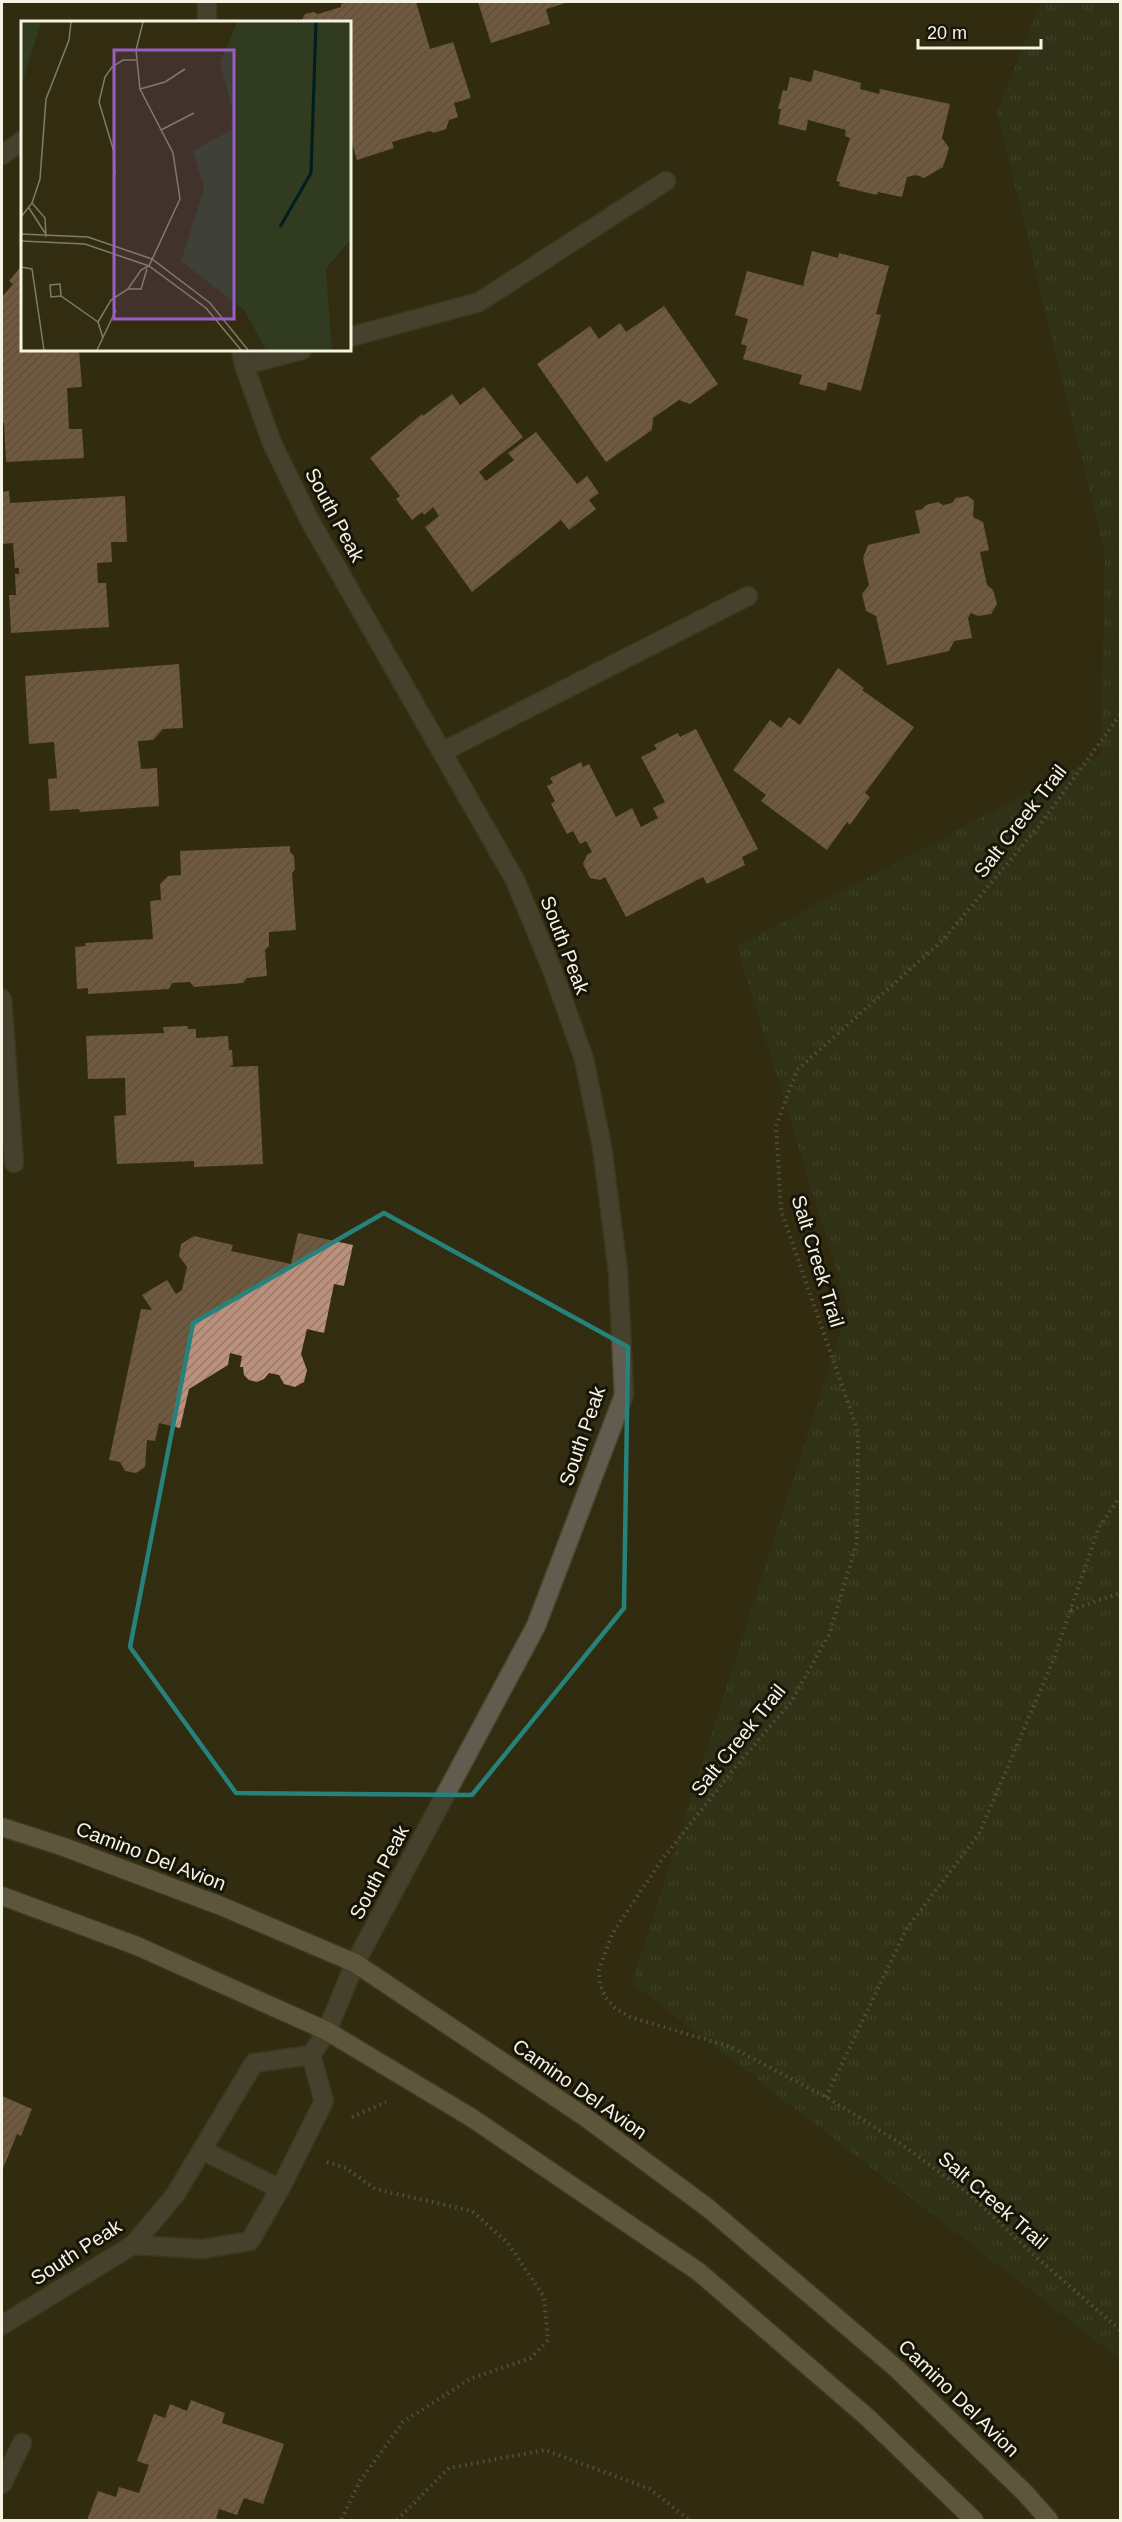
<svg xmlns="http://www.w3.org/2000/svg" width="1122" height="2522" viewBox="0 0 1122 2522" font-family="Arial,sans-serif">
  <defs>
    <pattern id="grass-tufts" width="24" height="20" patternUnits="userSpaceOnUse" patternTransform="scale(1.5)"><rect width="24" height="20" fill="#303b1f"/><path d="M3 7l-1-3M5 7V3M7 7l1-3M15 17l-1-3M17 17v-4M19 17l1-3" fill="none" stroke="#4f583f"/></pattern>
    <pattern id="building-hatch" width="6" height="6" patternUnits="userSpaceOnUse" patternTransform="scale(1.5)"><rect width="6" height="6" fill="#bb907c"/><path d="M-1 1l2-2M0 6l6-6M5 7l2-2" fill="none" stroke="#997b6b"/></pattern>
  </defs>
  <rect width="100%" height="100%" fill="#322c10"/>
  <path fill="url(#grass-tufts)" d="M 1041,2 L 1120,2 L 1120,2359 L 632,1983 L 848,1308 L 737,946 L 1101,755 L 1105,555 L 997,112 Z"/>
  <path fill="url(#building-hatch)" d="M 348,2 L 416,2 L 430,49 L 453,42 L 471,98 L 454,103 L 458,117 L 449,120 L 446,129 L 434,133 L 430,131 L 392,142 L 394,148 L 357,160 L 350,136 L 350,22 L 301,22 L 305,14 L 313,12 L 318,14 L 341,7 L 341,4 Z
    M 478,2 L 569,2 L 546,9 L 550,24 L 491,43 Z
    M 814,70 L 861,83 L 860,89 L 879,94 L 880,89 L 950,104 L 942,138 L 949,148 L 943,167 L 924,178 L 916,175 L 907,177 L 902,197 L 878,192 L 877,195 L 839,186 L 840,182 L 836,181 L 850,138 L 845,136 L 846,130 L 808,120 L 806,131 L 778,124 L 781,109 L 778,109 L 783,90 L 787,91 L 790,77 L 811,82 Z
    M 812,251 L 838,258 L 839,253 L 889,266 L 876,314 L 881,315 L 861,391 L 828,382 L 826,391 L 799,384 L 802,375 L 743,359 L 747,346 L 741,344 L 748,319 L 735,315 L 747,271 L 803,286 Z
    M 22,265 L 22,350 L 79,350 L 82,387 L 67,388 L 69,429 L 82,429 L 84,458 L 6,462 L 4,423 L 2,423 L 2,297 L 13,284 L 9,281 Z
    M 664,306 L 718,384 L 690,404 L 679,400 L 653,418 L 652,430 L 606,462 L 537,364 L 590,326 L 599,339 L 620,323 L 626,332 Z
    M 484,387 L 523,437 L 479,472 L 486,481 L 514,460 L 508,453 L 536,432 L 577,484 L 587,476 L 599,493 L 589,500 L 596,509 L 569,530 L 561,520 L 472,592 L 425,527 L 439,516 L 433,507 L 424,515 L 422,512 L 412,520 L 396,499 L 400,496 L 370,458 L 422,414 L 423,416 L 452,394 L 460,405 Z
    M 9,491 L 10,503 L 125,496 L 127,542 L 111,542 L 112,562 L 97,563 L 98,583 L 106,583 L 109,627 L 11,633 L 9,595 L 16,595 L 15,574 L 19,574 L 19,568 L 15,568 L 13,543 L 2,544 L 2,492 Z
    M 968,496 L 974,501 L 973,517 L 983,522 L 989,550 L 980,552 L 987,585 L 993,590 L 997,604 L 991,614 L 978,616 L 971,613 L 968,618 L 972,638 L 954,641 L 949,651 L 887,665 L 876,616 L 866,611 L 862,594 L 869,585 L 863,558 L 868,545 L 920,533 L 915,511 L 922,509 L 926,505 L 938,502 L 943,505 L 952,503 L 956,498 Z
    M 179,664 L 183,728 L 163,729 L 153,740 L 138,741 L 141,769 L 157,768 L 159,806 L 80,812 L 79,809 L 50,811 L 48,779 L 57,778 L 54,742 L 29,744 L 25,676 Z
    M 838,668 L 864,688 L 862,690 L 914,727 L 865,793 L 870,797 L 850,825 L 847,822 L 827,850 L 761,801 L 766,795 L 733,770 L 770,720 L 781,728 L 789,717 L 800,725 Z
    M 696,729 L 758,849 L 742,857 L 745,865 L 707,884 L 703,877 L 626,917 L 605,877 L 600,880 L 590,878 L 583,864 L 587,855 L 592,852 L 586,841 L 580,844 L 573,831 L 567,834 L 551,804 L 555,801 L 547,786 L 553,783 L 550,778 L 581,762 L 583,767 L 589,764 L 616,817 L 632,808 L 641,827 L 658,818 L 653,808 L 665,802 L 641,757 L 657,749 L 654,745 L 678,733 L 680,737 Z
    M 290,846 L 290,852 L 294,856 L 295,869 L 292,873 L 296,930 L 269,932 L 269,946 L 265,950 L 267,976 L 247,978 L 243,983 L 194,987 L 190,982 L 172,983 L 169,989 L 88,994 L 88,988 L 77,989 L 75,947 L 86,946 L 85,943 L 153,939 L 150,901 L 161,900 L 160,884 L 168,876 L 181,875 L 180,851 Z
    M 188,1026 L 188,1029 L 196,1029 L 196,1038 L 228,1036 L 229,1050 L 232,1050 L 233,1065 L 230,1067 L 258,1066 L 263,1164 L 194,1167 L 194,1161 L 117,1164 L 114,1116 L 126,1115 L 125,1078 L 88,1079 L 86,1036 L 164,1033 L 163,1027 Z
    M 298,1233 L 353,1245 L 344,1286 L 334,1284 L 324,1333 L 307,1329 L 301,1354 L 307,1370 L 304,1382 L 295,1387 L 284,1384 L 279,1375 L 269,1373 L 264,1379 L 257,1382 L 249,1380 L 244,1375 L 243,1367 L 240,1367 L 242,1356 L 230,1353 L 228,1365 L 189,1389 L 180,1428 L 159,1423 L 155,1441 L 147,1440 L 145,1467 L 136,1473 L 125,1471 L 120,1462 L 109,1460 L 141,1309 L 152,1310 L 142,1295 L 167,1280 L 176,1294 L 182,1290 L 187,1267 L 179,1256 L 181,1244 L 194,1236 L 233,1245 L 231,1251 L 291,1264 Z
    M 2,2096 L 32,2109 L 21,2136 L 17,2134 L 2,2171 Z
    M 191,2400 L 225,2413 L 222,2423 L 284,2444 L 263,2504 L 244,2498 L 237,2515 L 219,2509 L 216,2518 L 222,2520 L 87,2520 L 98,2491 L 116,2497 L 119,2487 L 139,2493 L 149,2465 L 137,2461 L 154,2414 L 165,2418 L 170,2404 L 187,2411 Z"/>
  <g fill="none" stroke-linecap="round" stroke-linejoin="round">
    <g stroke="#4d482d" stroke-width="21">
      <path id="minor" d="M 207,2 L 207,22
        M 2,155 L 22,141
        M 350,337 L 479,302 L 666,181
        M 244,365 L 302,350
        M 444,751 L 748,596
        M 2,999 L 14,1163
        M 202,2150 L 280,2189
        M 133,2245 L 203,2249 L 250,2241 L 280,2189 L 324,2101 L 311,2055
        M 2,2325 L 133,2245 L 175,2195 L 254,2063 L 311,2055 L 327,2031 L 355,1963 L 536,1626 L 624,1395 L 618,1271 L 602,1147 L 584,1059 L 553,972 L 515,880 L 309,519 L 272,443 L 244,365 L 241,350
        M 2,2484 L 22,2443"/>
    </g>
    <g stroke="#4d482d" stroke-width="21">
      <path id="major" d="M 2,1827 L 64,1847 L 221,1906 L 355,1963 L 585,2117 L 708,2208 L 897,2369 L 1025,2493 L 1049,2520
        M 2,1896 L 137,1946 L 327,2031 L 472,2118 L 699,2272 L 867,2417 L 974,2520"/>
    </g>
    <path stroke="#817d65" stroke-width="4" stroke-dasharray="1.5 4.5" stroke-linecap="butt" d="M 1120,715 L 1039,826 L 943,940 L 797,1070 L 776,1126 L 781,1210 L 858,1432 L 857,1543 L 829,1635 L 791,1702 L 737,1765 L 661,1861 L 612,1934 L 599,1970 L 600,1984 L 606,1998 L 615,2008 L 630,2017 L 731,2047 L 826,2097 L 900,2143 L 969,2194 L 1035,2256 L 1120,2330
      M 1071,1610 L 1120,1593
      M 826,2097 L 907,1928 L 979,1834 L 1053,1661 L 1099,1527 L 1120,1497
      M 352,2117 L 386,2102
      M 327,2162 L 346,2168 L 375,2189 L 472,2211 L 508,2243 L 544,2297 L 548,2340 L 531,2358 L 470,2379 L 403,2422 L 360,2481 L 341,2520
      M 397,2520 L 449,2468 L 545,2450 L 650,2489 L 689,2520"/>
    <use href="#minor" stroke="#615c50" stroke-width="18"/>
    <use href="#major" stroke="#958b72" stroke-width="18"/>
  </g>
  <path d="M0 0H1122V2522H0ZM 384,1213 L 628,1347 L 624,1608 L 472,1795 L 236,1793 L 130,1647 L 193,1323 Z" fill="#322c10" fill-opacity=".55" fill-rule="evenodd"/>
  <path fill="none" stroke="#26827a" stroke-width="4.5" stroke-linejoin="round" d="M 384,1213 L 628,1347 L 624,1608 L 472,1795 L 236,1793 L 130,1647 L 193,1323 Z"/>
  <g text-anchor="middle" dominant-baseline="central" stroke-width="6" stroke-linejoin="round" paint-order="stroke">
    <g font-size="20" fill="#f5f3e2" stroke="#171509">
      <text transform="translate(335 515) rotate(62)">South Peak</text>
      <text transform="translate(1020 821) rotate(-52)">Salt Creek Trail</text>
      <text transform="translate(565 945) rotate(69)">South Peak</text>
      <text transform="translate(818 1261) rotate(73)">Salt Creek Trail</text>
      <text transform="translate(582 1436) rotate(-71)">South Peak</text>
      <text transform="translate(738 1740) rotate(-51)">Salt Creek Trail</text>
      <text transform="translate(151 1856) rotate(21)">Camino Del Avion</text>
      <text transform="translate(379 1872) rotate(-62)">South Peak</text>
      <text transform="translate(580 2089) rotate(35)">Camino Del Avion</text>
      <text transform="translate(993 2200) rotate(41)">Salt Creek Trail</text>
      <text transform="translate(76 2252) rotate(-33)">South Peak</text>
      <text transform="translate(959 2398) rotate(44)">Camino Del Avion</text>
    </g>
  </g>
  <g transform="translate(21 21)">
    <rect width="330" height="330" fill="#322c10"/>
    <path d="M 0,1 L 20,1 L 0,66 ZM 216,1 L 330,1 L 330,218 L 305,248 L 311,329 L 245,329 L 223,289 L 160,240 L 183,168 L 172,130 L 210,109 L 211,88 L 199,41 Z" fill="#303b1f"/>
    <path fill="none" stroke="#001d21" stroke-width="3" d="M 259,206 L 290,152 L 295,1"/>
    <path fill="none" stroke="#807c64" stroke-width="1.5" d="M 119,68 L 144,61 L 164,48M 140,109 L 173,92M 94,153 L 93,131 L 78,81 L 84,56 L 91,46 L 102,39 L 115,39M 11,182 L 24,197 L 25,216M 8,187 L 24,212M 0,196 L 11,182 L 19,158 L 25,78 L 48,19 L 50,1M 0,213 L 67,216 L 131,238 L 189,282 L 227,329M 0,220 L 64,223 L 128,245 L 185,287 L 220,329M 0,246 L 11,248 L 23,329M 107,268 L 120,268 L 126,248M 40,275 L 39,263 L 29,264 L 30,276 L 40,275 L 77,301M 82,317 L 77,301 L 90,279 L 107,268 L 120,249 L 128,245 L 159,178 L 152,132 L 119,68 L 115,29 L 122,1M 76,329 L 95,289"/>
    <path fill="#9a5ec8" fill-opacity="0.15" stroke="#9a5ec8" stroke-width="3" d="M 93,29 L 213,29 L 213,298 L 93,298 Z"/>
    <rect width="330" height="330" fill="none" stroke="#f5f3e2" stroke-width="3"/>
  </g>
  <rect width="1122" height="2522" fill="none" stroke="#f5f3e2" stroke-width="6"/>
  <path d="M918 39v9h123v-9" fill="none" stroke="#f5f3e2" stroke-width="3"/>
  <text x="927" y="39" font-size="18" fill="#f5f3e2" stroke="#171509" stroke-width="4.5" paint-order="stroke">20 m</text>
</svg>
